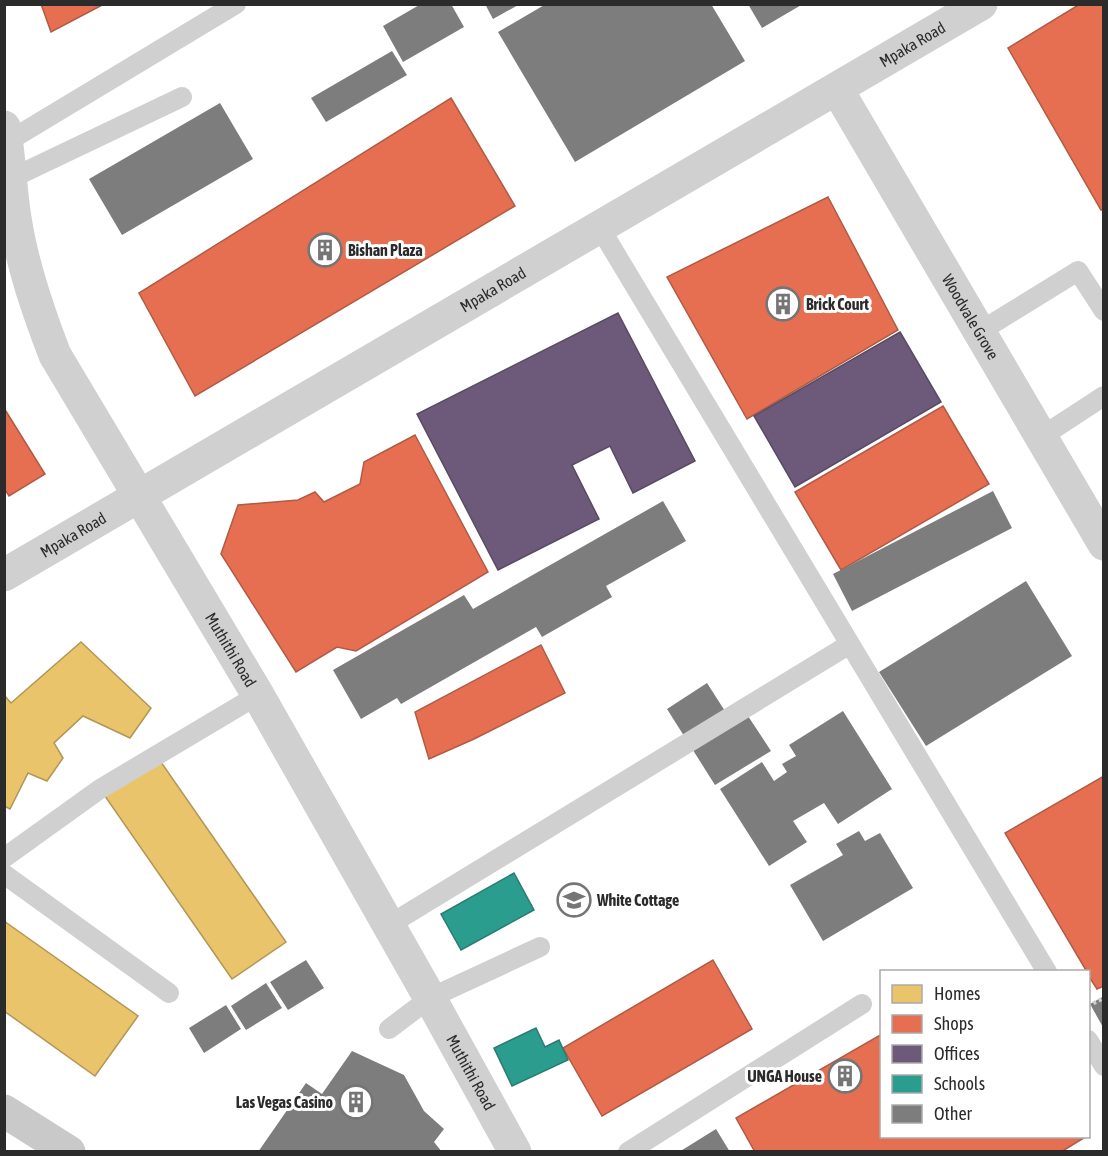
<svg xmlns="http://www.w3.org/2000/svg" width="1108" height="1156" viewBox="0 0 1108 1156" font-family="'Asap Condensed',sans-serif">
  <rect width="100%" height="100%" fill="#fff"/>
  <path fill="#e9c46a" stroke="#b09657" stroke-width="1.5" d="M 81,642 L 151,708 L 130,738 L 83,716 L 54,743 L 63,758 L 47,781 L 28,773 L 10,809 L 4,806 L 4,695 L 11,703 Z
    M 154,752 L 286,942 L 232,979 L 100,789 Z
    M 4,921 L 138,1016 L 95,1076 L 4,1011 Z"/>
  <path fill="#e76f51" stroke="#af5b46" stroke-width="1.5" d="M 41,4 L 104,4 L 51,32 Z
    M 1080,4 L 1104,4 L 1104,209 L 1101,210 L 1008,48 Z
    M 451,98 L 515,206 L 195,396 L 139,293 Z
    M 828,197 L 898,330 L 747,419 L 667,277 Z
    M 943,406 L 989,484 L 841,570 L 795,492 Z
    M 4,408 L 45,474 L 9,496 L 4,488 Z
    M 415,435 L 488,572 L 356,651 L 337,647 L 296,672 L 221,554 L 238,505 L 298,500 L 315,492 L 324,502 L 360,484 L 364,462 Z
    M 541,645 L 565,693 L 474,739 L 429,759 L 415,712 Z
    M 1104,776 L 1104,986 L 1097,989 L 1088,975 L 1088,972 L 1087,972 L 1005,833 Z
    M 713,960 L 752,1029 L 602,1116 L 563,1048 Z
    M 882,1034 L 882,1136 L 1087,1136 L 1061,1152 L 755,1152 L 736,1118 Z"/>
  <path fill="#6d597a" stroke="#594b62" stroke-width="1.5" d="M 618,313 L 695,461 L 633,493 L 610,446 L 572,465 L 599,519 L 498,570 L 417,414 Z
    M 900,332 L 941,402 L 795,487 L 754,416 Z"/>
  <path fill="#2a9d8f" stroke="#2a7b71" stroke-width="1.5" d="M 514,873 L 534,910 L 461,950 L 441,914 Z
    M 536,1028 L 545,1047 L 559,1040 L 568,1060 L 512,1086 L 494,1048 Z"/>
  <path fill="#7d7d7d" d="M 421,4 L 451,4 L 464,27 L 403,62 L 383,26 Z
    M 485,4 L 520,4 L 493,19 Z
    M 546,4 L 711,4 L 745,61 L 575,162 L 498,32 Z
    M 748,4 L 803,4 L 762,28 Z
    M 392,51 L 407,75 L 326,122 L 311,98 Z
    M 220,103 L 253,159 L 122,235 L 89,179 Z
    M 993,491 L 1012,528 L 852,611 L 833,574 Z
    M 663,501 L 686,541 L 606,586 L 612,597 L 542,637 L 536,627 L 401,704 L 397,698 L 361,719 L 333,670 L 464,595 L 473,609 Z
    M 1026,581 L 1072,656 L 926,746 L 879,672 Z
    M 707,683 L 732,722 L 746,713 L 771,751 L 715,785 L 667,709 Z
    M 843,711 L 892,789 L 838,824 L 824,803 L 793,821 L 807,842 L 769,866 L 720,789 L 762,762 L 774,781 L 787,772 L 782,764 L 796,756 L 789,745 Z
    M 859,831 L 865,841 L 880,833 L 913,888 L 823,941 L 790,885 L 843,855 L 836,844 Z
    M 306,960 L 324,988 L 288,1010 L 270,982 Z
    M 266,983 L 282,1008 L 246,1030 L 231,1006 Z
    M 1104,996 L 1104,1029 L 1090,1004 Z
    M 226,1005 L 241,1029 L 204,1053 L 189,1028 Z
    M 352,1051 L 404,1075 L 424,1111 L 444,1129 L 434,1142 L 442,1152 L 258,1152 L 306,1083 L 322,1094 Z
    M 716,1129 L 730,1152 L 679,1152 Z"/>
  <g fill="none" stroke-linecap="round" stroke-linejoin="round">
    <path stroke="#d0d0d0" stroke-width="4" stroke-dasharray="3 3" stroke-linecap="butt" d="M 1088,1006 L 1104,998"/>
    <path stroke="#d0d0d0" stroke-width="20" d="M 7,142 L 236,4
      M 10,179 L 182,97
      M 600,228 L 1047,972
      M 979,332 L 1078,271 L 1104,311
      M 1041,437 L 1104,396
      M 4,858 L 100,789 L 258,695
      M 4,874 L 169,993
      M 389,925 L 850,644
      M 389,1029 L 430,998 L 540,947
      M 1088,1040 L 1104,1066
      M 628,1152 L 862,1004"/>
    <g stroke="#d0d0d0" stroke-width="33">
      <path id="s1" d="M 837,89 L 1104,544"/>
      <path id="s2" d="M 4,127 C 10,157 10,188 15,218 C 22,265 38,311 55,355 L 258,695 L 430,998 L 515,1152"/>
      <path id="s3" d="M 4,575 L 981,4"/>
    </g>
    <path stroke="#c9c9c9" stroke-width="33" d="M 4,1111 L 69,1152"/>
  </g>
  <defs>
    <g id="building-ring" transform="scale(1.725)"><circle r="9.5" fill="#fff" stroke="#757575" stroke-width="1.5"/><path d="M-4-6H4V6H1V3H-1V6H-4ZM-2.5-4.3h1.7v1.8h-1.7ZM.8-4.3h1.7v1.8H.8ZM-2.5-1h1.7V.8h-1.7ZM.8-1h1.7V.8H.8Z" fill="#757575"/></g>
    <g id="school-ring" transform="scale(1.725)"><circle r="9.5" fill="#fff" stroke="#757575" stroke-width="1.5"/><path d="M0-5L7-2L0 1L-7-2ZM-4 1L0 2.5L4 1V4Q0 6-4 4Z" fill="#757575"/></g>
  </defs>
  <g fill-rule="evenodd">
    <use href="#building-ring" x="325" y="250"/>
    <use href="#building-ring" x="783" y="304"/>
    <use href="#school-ring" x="574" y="900"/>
    <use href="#building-ring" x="845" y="1076"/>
    <use href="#building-ring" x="356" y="1102"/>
  </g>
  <g text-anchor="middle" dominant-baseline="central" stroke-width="6" stroke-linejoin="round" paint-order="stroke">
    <g font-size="16" fill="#2b2b2b" stroke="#fff">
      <text stroke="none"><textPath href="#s3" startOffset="1052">Mpaka Road</textPath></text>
      <text stroke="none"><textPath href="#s3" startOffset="566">Mpaka Road</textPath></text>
      <text stroke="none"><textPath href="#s1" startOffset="264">Woodvale Grove</textPath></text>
      <text stroke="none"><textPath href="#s3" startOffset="80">Mpaka Road</textPath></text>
      <text stroke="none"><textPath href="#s2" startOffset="578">Muthithi Road</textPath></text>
      <text stroke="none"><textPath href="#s2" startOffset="1064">Muthithi Road</textPath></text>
    </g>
    <g font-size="16" font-weight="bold" fill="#2b2b2b" stroke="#fff" text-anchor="start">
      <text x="348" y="250">Bishan Plaza</text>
      <text x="806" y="304">Brick Court</text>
      <text x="597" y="900">White Cottage</text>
      <text x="822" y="1076" text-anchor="end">UNGA House</text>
      <text x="333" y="1102" text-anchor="end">Las Vegas Casino</text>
    </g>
  </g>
  <rect width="1108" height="1156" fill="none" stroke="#2b2b2b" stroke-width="12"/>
  <rect x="880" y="970" width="210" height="168" fill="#ffffff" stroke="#aaaaaa" stroke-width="1.5"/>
  <rect x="892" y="985" width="30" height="18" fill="#e9c46a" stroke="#aaaaaa" stroke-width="1.5"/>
  <text x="934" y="1000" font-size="18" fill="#2b2b2b">Homes</text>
  <rect x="892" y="1015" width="30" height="18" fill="#e76f51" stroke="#aaaaaa" stroke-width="1.5"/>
  <text x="934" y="1030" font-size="18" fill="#2b2b2b">Shops</text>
  <rect x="892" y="1045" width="30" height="18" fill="#6d597a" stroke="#aaaaaa" stroke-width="1.5"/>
  <text x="934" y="1060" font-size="18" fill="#2b2b2b">Offices</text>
  <rect x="892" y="1075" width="30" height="18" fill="#2a9d8f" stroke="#aaaaaa" stroke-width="1.5"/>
  <text x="934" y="1090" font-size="18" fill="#2b2b2b">Schools</text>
  <rect x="892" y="1105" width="30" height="18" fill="#7d7d7d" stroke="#aaaaaa" stroke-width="1.5"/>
  <text x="934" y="1120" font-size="18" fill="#2b2b2b">Other</text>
</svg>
